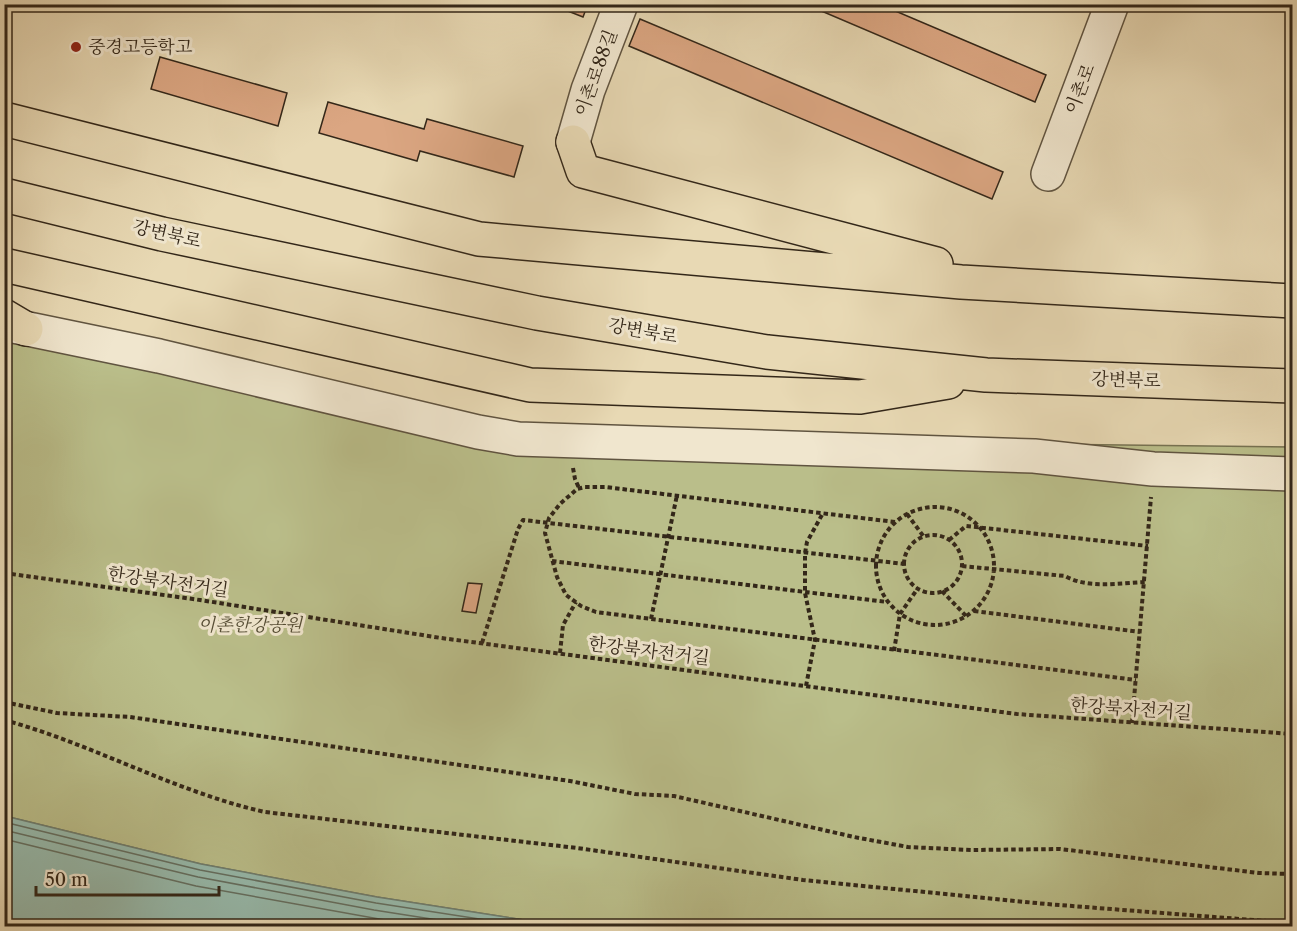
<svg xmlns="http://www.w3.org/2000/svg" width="1297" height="931" viewBox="0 0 1297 931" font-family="'Libre Caslon Text','Noto Serif KR',serif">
  <rect width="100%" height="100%" fill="#e8d9b4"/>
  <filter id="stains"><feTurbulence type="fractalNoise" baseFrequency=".00333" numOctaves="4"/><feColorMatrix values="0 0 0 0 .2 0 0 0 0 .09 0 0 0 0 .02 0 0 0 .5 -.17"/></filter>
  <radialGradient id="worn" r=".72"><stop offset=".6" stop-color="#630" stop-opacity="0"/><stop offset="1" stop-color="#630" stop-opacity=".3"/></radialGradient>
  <path fill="#babe8a" stroke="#767252" stroke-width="1.5" d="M 5,321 L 542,438 L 1292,447 L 1292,926 L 563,926 L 377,897 L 201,864 L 5,816 Z"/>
  <path fill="#97baac" stroke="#6f7f71" stroke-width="1.5" d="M 5,816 L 201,864 L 377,897 L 563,926 L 5,926 Z"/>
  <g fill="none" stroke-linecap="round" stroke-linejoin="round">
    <path stroke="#657062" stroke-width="1.5" d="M 4,822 L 200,870 L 376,903 L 524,926
      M 4,830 L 198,877 L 374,910 L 476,926
      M 4,839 L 196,886 L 418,926"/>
  </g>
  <path fill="#dba682" stroke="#332719" stroke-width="1.5" d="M 550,4 L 588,4 L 583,17 Z
    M 805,4 L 879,4 L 1046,75 L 1035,102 Z
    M 1057,4 L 1075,4 L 1073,11 Z
    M 640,19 L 1003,172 L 992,199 L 629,46 Z
    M 160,57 L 287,93 L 278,126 L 151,89 Z
    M 328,102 L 424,129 L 427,119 L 523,146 L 514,177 L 420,151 L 417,161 L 319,133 Z
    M 468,583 L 482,584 L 476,613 L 462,611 Z"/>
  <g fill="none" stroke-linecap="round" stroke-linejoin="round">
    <g stroke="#605440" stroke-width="36">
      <path id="minor" d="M 573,142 L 588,90 L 621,4
        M 1048,174 L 1112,4
        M 4,324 L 159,356 L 478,432 L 518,439 L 1034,456 L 1153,469 L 1292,474"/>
    </g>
    <g stroke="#332719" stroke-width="36">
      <path id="highway" d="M 4,119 L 479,239 L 961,282 L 1292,301
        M 573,142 L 583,171 L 936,264
        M 4,195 L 162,234 L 537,313 L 767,352 L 986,375 L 1292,386
        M 4,265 L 530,385 L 860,397 L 948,382
        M 4,316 L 26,329"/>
    </g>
    <path stroke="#332719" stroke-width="4" stroke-dasharray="4.5 3" stroke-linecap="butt" d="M 573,468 L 575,479 L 579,488
      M876 566a59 59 0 1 1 118 0a59 59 0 1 1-118 0Z
      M 907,514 L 924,537
      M 895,522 L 605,487 L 585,487 L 577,489 L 560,504 L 549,518 L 545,533 L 557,577 L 566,595 L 581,606 L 596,612 L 1136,680
      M904 564a29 29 0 1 1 58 0a29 29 0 1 1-58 0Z
      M 949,540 L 966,526 L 1148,546
      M 552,561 L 887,602
      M 962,566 L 1065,576 C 1088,589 1119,583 1145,582
      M 4,573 L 200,600 L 441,638 L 1017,714 L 1292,734
      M 942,591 L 966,616
      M 974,611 L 1140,632
      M 651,619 L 677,495
      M 482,643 L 518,529 L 523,520 L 905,564
      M 894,651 L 900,614 L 918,588
      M 560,653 L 563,625 L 576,602
      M 806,686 L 815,640 L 805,593 L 805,553 L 807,542 L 823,513
      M 4,702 L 57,713 L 130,717 L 570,781 L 635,794 L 674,796 L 854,837 L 908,847 L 971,850 L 1060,849 L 1259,873 L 1292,874
      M 4,720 C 93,744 175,792 265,812 L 577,848 L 803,880 L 1046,904 L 1292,923
      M 1132,723 L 1151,497"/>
    <use href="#minor" stroke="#f0e6ce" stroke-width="33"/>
    <use href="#highway" stroke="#e8d9b4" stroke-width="33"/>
  </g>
  <circle fill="#8f2418" stroke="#f0e6ce" stroke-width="2" cx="76" cy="47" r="6"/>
  <g text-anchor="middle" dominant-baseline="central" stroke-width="6" stroke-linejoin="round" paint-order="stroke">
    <g font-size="18" fill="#332719" stroke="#f0e6ce" text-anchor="start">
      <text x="88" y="47">중경고등학고</text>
    </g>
    <g font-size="18" fill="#332719" stroke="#f0e6ce">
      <text transform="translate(596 73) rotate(-70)">이촌로88길</text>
      <text transform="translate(1080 89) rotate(-69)">이촌로</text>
      <text transform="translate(167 234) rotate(13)">강변북로</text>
      <text transform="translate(643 331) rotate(10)">강변북로</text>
      <text transform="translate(1126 380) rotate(2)">강변북로</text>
      <text transform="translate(168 582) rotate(8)">한강북자전거길</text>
      <text transform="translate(649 651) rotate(7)">한강북자전거길</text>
      <text transform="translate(1131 709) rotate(4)">한강북자전거길</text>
    </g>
    <g font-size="18" font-style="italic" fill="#554d35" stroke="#f0e6ce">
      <text x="250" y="625">이촌한강공원</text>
    </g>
  </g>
  <rect width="1297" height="931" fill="none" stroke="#e8d9b4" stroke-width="24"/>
  <rect x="6" y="6" width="1285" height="919" fill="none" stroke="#332719" stroke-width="3"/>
  <rect x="12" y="12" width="1273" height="907" fill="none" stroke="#332719" stroke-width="1.5"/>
  <path d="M36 886v9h183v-9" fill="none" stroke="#332719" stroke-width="3"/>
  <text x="45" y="886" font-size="18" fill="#332719" stroke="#f0e6ce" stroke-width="4.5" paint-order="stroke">50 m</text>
  <rect width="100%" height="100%" filter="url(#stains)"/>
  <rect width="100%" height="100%" fill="url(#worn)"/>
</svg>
